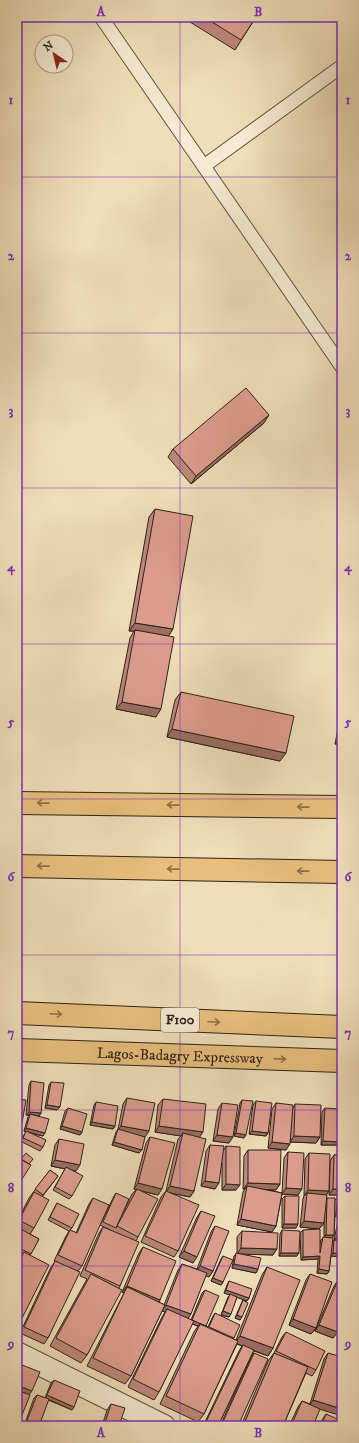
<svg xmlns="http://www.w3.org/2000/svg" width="359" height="1443" viewBox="0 0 359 1443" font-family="'IM FELL DW Pica',serif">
  <rect width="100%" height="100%" fill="#efdeb9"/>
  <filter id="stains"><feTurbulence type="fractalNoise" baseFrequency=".005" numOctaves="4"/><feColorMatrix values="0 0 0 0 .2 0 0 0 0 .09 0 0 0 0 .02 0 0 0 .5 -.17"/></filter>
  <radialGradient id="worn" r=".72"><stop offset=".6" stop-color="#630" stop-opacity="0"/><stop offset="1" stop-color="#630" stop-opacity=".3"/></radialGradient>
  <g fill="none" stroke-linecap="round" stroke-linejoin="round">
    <g stroke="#5d5240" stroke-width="15">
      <path id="service" d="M 101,17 L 342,367
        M 204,166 L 342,66"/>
    </g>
    <g stroke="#5d5240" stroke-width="24">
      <path id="minor" d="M 17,1353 L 164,1426"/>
    </g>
    <g stroke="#2c2318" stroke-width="24">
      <g id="primary">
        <path d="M 17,803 L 342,807"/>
        <path id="s1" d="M 17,1050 L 342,1061"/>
      </g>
    </g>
    <g stroke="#2c2318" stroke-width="24">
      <path id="trunk" d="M 17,866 L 342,872
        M 17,1013 L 342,1027"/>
    </g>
    <use href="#service" stroke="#f5ead2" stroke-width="13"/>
    <use href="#minor" stroke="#f5ead2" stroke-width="22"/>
    <use href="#primary" stroke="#e8bf7c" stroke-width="22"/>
    <use href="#trunk" stroke="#e8bf7c" stroke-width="22"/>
  </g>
  <path fill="#bd877a" stroke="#2c2318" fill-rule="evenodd" d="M 182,17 L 256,17 L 235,50 Z
    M 264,423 L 191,484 L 168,457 L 173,449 Z
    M 155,509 L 168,636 L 156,717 L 116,709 L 130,638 L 134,631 L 129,631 L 149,517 Z
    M 181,692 L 280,761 L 167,737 L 175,700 Z
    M 342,709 L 342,745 L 335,744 Z
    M 31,1081 L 41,1113 L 39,1116 L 43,1136 L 30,1133 L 43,1147 L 40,1151 L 20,1141 L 26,1132 L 24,1131 L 28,1117 L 29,1115 L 26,1115 L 29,1085 Z
    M 51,1082 L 60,1107 L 57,1110 L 45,1108 L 49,1085 Z
    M 127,1098 L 145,1137 L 141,1136 L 142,1150 L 139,1153 L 112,1145 L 116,1132 L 118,1129 L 123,1104 Z
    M 163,1099 L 199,1137 L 194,1191 L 190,1197 L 171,1193 L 178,1251 L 174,1257 L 141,1242 L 161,1197 L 166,1191 L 178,1139 L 181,1136 L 155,1132 L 158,1105 Z
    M 242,1100 L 244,1138 L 234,1136 L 240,1103 Z
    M 256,1101 L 268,1133 L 266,1136 L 249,1134 L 253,1105 Z
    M 96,1102 L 115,1126 L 113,1129 L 90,1125 L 94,1105 Z
    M 222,1103 L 229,1143 L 213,1141 L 218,1109 Z
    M 276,1103 L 293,1108 L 295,1104 L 320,1137 L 316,1143 L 290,1142 L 290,1135 L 286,1150 L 268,1148 L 272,1109 Z
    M 68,1108 L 82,1132 L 80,1135 L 60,1129 L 65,1111 Z
    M 325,1108 L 337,1145 L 321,1145 L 322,1112 Z
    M 150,1137 L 158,1195 L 141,1191 L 138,1237 L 136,1241 L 120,1286 L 87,1355 L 81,1363 L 50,1346 L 87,1279 L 80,1276 L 99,1233 L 103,1227 L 112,1231 L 100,1225 L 114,1196 L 116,1193 L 122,1215 L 132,1194 L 136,1190 L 134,1189 L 146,1143 Z
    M 59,1139 L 76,1171 L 73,1171 L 72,1196 L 69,1199 L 53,1190 L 65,1169 L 51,1166 L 55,1145 Z
    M 210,1145 L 224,1150 L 226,1146 L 236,1190 L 222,1190 L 222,1163 L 215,1189 L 201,1186 L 206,1151 Z
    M 248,1150 L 280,1184 L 276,1190 L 265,1189 L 282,1193 L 284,1158 L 288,1152 L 298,1195 L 282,1194 L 276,1226 L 272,1232 L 237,1225 L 243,1192 L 245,1189 L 243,1189 L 244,1156 Z
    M 309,1153 L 329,1191 L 326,1195 L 327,1199 L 335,1200 L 338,1197 L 342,1197 L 342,1257 L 331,1256 L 329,1271 L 327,1274 L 317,1273 L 318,1259 L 301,1260 L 300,1233 L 303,1230 L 320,1244 L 321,1240 L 324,1237 L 324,1218 L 324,1223 L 319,1229 L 300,1227 L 303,1199 L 304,1196 L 305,1159 ZM 335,1216 L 339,1216 L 334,1240 L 333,1242 L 332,1238 L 334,1235 Z
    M 334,1155 L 342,1155 L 342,1195 L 329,1195 L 330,1161 Z
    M 50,1170 L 58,1176 L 42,1197 L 34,1228 L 30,1234 L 39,1239 L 30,1255 L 19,1324 L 17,1327 L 17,1264 L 23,1254 L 22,1254 L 17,1261 L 17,1222 L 29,1198 Z
    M 285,1196 L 296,1228 L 282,1228 L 282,1199 Z
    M 93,1198 L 82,1266 L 78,1271 L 48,1338 L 44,1344 L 20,1333 L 51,1267 L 55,1262 L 54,1261 L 66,1236 L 69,1231 L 48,1220 L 57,1203 L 72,1228 L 70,1230 L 76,1233 L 89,1204 Z
    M 201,1211 L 193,1263 L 179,1257 L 197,1217 Z
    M 215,1226 L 213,1271 L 209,1277 L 206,1275 L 188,1319 L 191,1320 L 202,1293 L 205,1290 L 206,1326 L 208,1327 L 213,1316 L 215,1313 L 234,1338 L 233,1339 L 236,1340 L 262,1275 L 267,1267 L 273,1348 L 268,1356 L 254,1351 L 218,1426 L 203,1426 L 239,1351 L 242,1346 L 237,1344 L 204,1414 L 198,1422 L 160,1404 L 194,1332 L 198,1326 L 192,1324 L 159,1392 L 154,1400 L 128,1387 L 162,1317 L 165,1312 L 162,1311 L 131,1376 L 125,1384 L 87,1366 L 124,1293 L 122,1292 L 139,1253 L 143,1247 L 160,1300 L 159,1302 L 164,1305 L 178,1270 L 182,1264 L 197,1269 L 211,1232 Z
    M 282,1230 L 297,1256 L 279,1256 L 280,1234 Z
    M 242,1231 L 273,1255 L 243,1254 L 258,1269 L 256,1273 L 232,1268 L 234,1256 L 237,1253 L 237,1237 Z
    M 223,1256 L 223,1282 L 221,1285 L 211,1281 L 221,1259 Z
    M 310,1274 L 316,1328 L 311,1334 L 289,1325 L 306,1280 Z
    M 338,1280 L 333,1338 L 315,1331 L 334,1286 Z
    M 229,1281 L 249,1298 L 247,1301 L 237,1297 L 229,1317 L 221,1315 L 228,1297 L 230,1295 L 224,1293 L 227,1285 Z
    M 243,1300 L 240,1320 L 235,1318 L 241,1304 Z
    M 286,1332 L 316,1370 L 312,1376 L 306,1373 L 283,1426 L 241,1426 L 268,1361 L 274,1353 L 282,1337 Z
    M 254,1353 L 238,1426 L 220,1426 L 250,1359 Z
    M 328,1353 L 313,1426 L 289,1426 L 298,1407 L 302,1401 L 310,1404 L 324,1359 Z
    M 54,1380 L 72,1410 L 48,1400 L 39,1426 L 24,1426 L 34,1398 L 37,1395 L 45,1398 L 51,1383 Z
    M 111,1404 L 119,1426 L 102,1426 L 107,1410 Z
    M 326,1414 L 342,1426 L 319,1426 L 322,1420 Z"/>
  <path fill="#9a6e63" stroke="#2c2318" d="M 269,415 L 264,423 L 191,484 L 196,476 Z
    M 135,623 L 173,629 L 168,637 L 135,630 L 134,631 L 129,631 Z
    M 122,702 L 161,709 L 156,717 L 116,709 Z
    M 172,729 L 286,753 L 280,761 L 167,737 Z
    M 341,736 L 342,736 L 342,745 L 335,744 Z
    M 47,1105 L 60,1107 L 57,1110 L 45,1108 Z
    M 29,1112 L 41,1113 L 39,1116 L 30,1114 L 29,1115 L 26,1115 Z
    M 17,1122 L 22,1123 L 20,1126 L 17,1125 Z
    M 92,1122 L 115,1126 L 113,1129 L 90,1125 Z
    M 62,1126 L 82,1132 L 80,1135 L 60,1129 Z
    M 121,1126 L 149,1131 L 145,1137 L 117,1132 Z
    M 159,1126 L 203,1132 L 199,1138 L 183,1133 L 181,1136 L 155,1132 Z
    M 26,1128 L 45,1133 L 43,1136 L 24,1131 Z
    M 252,1131 L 268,1133 L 266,1136 L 249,1134 Z
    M 236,1133 L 246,1135 L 244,1138 L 234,1136 Z
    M 217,1135 L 233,1137 L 229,1143 L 213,1141 Z
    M 294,1136 L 320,1137 L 316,1143 L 290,1142 Z
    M 323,1141 L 339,1142 L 337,1145 L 321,1145 Z
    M 114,1142 L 142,1150 L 139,1153 L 112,1145 Z
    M 272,1142 L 290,1144 L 286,1150 L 268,1148 Z
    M 55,1160 L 80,1165 L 76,1171 L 51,1166 Z
    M 205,1181 L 219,1183 L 215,1189 L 201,1186 Z
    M 138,1183 L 162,1189 L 158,1195 L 134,1189 Z
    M 248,1183 L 280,1184 L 276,1190 L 247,1189 L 247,1186 L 245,1189 L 243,1189 Z
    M 226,1184 L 240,1185 L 236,1190 L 222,1190 Z
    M 170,1186 L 194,1191 L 190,1197 L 166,1192 Z
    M 286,1188 L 302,1189 L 298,1195 L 282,1194 Z
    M 333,1189 L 342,1189 L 342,1195 L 329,1195 Z
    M 308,1190 L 329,1191 L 325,1197 L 307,1193 L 304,1196 Z
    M 336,1213 L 341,1213 L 339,1216 L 334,1216 Z
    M 241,1219 L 276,1226 L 272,1232 L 237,1225 Z
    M 304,1221 L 324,1223 L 319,1229 L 300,1227 Z
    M 284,1224 L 298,1224 L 296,1228 L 282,1228 Z
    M 326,1235 L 334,1235 L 332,1239 L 323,1238 Z
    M 337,1237 L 342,1238 L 342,1241 L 334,1240 Z
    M 241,1248 L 277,1249 L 273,1255 L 237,1254 Z
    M 184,1251 L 197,1257 L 193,1263 L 179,1257 Z
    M 281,1253 L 299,1253 L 297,1256 L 279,1256 Z
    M 333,1253 L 342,1254 L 342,1257 L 331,1256 Z
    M 320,1256 L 318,1259 L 301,1260 L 303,1257 Z
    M 234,1264 L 258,1269 L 256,1273 L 232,1268 Z
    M 200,1266 L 213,1271 L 209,1277 L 196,1272 Z
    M 319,1269 L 329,1271 L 327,1274 L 317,1273 Z
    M 213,1278 L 223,1282 L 221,1285 L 211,1281 Z
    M 127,1286 L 160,1300 L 156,1306 L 127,1287 L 124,1293 L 122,1292 Z
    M 226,1290 L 249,1298 L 247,1301 L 224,1293 Z
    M 166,1305 L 191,1314 L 187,1320 L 167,1309 L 165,1312 L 162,1311 Z
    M 223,1311 L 231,1314 L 229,1317 L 221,1315 Z
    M 237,1315 L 242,1317 L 240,1320 L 235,1318 Z
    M 293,1319 L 316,1328 L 311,1334 L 289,1325 Z
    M 192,1320 L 206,1326 L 204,1329 L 200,1324 L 198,1326 L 190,1323 Z
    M 319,1325 L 338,1332 L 333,1338 L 315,1331 Z
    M 240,1336 L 273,1348 L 268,1356 L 235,1343 Z
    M 17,1385 L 32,1391 L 28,1396 L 17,1392 Z
    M 47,1395 L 74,1407 L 72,1410 L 45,1398 Z
    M 313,1400 L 342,1409 L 342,1416 L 309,1406 Z
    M 17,1419 L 20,1420 L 17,1424 Z"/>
  <path fill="#dc9d8e" stroke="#2c2318" d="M 204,17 L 256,17 L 241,40 Z
    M 246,388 L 269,415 L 196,476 L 173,449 Z
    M 155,509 L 193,516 L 173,629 L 135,623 Z
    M 135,630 L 174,637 L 161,709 L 122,702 Z
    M 181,692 L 294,716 L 286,753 L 172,729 Z
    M 31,1081 L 44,1083 L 41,1113 L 29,1112 Z
    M 51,1082 L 64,1083 L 60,1107 L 47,1105 Z
    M 127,1098 L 155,1103 L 149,1131 L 121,1126 Z
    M 17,1099 L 26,1100 L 22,1123 L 17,1122 Z
    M 163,1099 L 206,1104 L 203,1132 L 159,1126 Z
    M 242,1100 L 253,1101 L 246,1135 L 236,1133 Z
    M 256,1101 L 272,1103 L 268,1133 L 252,1131 Z
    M 96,1102 L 118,1106 L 115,1126 L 92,1122 Z
    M 222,1103 L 238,1105 L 233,1137 L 217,1135 Z
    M 276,1103 L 293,1105 L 290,1144 L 272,1142 Z
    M 295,1104 L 321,1105 L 320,1137 L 294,1136 Z
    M 68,1108 L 87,1114 L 82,1132 L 62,1126 Z
    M 325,1108 L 340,1109 L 339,1142 L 323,1141 Z
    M 30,1114 L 49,1119 L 45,1133 L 26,1128 Z
    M 118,1129 L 145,1137 L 142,1150 L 114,1142 Z
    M 26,1131 L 46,1140 L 43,1147 L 23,1138 Z
    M 183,1133 L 206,1139 L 194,1191 L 170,1186 Z
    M 150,1137 L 175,1143 L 162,1189 L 138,1183 Z
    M 59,1139 L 84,1144 L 80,1165 L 55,1160 Z
    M 210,1145 L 224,1146 L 219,1183 L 205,1181 Z
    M 226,1146 L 240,1147 L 240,1185 L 226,1184 Z
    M 248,1150 L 281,1150 L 280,1184 L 248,1183 Z
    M 288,1152 L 304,1153 L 302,1189 L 286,1188 Z
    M 26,1153 L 33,1159 L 29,1164 L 21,1159 Z
    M 309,1153 L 330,1154 L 329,1191 L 308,1190 Z
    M 334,1155 L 342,1155 L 342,1189 L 333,1189 Z
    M 17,1157 L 31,1165 L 17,1187 Z
    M 66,1167 L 83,1176 L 72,1196 L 55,1187 Z
    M 50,1170 L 58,1176 L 43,1195 L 35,1189 Z
    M 247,1186 L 282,1193 L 276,1226 L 241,1219 Z
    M 137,1189 L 158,1199 L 138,1237 L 117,1226 Z
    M 166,1191 L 199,1205 L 178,1251 L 145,1236 Z
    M 34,1192 L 49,1200 L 34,1228 L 19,1220 Z
    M 116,1193 L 129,1199 L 116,1228 L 103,1222 Z
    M 307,1193 L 327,1195 L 324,1223 L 304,1221 Z
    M 285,1196 L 299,1196 L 298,1224 L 284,1224 Z
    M 338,1197 L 342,1197 L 342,1238 L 337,1237 L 341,1213 L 336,1213 Z
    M 93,1198 L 109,1205 L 82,1266 L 58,1255 L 70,1230 L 77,1233 Z
    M 327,1198 L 335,1198 L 334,1235 L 326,1235 Z
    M 57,1203 L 79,1214 L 72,1228 L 50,1217 Z
    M 201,1211 L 215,1216 L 197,1257 L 184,1251 Z
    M 215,1226 L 229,1231 L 213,1271 L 200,1266 Z
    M 17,1227 L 39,1239 L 31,1254 L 17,1247 Z
    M 103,1227 L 139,1242 L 120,1286 L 85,1270 Z
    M 320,1229 L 320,1253 L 323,1237 L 333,1238 L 329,1271 L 319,1269 L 320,1256 L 303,1257 L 303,1230 Z
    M 282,1230 L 300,1231 L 299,1253 L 281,1253 Z
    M 242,1231 L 278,1233 L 277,1249 L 241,1248 Z
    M 334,1240 L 342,1241 L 342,1254 L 333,1253 Z
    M 143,1247 L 176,1261 L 160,1300 L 127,1286 Z
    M 17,1251 L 22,1254 L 17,1261 Z
    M 24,1252 L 49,1265 L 19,1324 L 17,1323 L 17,1266 Z
    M 236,1253 L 261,1258 L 258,1269 L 234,1264 Z
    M 223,1256 L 233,1260 L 223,1282 L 213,1278 Z
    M 55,1261 L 80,1272 L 48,1338 L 24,1327 Z
    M 182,1264 L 207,1273 L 191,1314 L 166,1305 Z
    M 267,1267 L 300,1280 L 273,1348 L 240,1336 Z
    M 91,1274 L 122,1290 L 87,1355 L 56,1338 Z
    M 310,1274 L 332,1282 L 316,1328 L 293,1319 Z
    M 338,1280 L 342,1282 L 342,1322 L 338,1332 L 319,1325 Z
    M 229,1281 L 252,1289 L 249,1298 L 226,1290 Z
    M 127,1287 L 165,1305 L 131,1376 L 93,1358 Z
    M 205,1290 L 219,1296 L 206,1326 L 192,1320 Z
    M 230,1294 L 237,1297 L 231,1314 L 223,1311 Z
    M 243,1300 L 248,1303 L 242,1317 L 237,1315 Z
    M 167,1309 L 194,1321 L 159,1392 L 133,1379 Z
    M 215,1313 L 240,1325 L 234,1338 L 209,1327 Z
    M 200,1324 L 238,1341 L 204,1414 L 166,1396 Z
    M 286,1332 L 325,1351 L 316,1370 L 276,1351 Z
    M 243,1345 L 254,1350 L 218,1426 L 209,1426 L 205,1424 Z
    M 254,1353 L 268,1359 L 238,1426 L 226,1426 L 222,1424 Z
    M 274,1353 L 308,1367 L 283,1426 L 248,1426 L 244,1424 Z
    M 328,1353 L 342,1357 L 342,1409 L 313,1400 Z
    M 17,1363 L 40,1372 L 32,1391 L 17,1385 Z
    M 54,1380 L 80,1391 L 74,1407 L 47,1395 Z
    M 17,1390 L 30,1395 L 20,1420 L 17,1419 Z
    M 37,1395 L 49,1399 L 39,1426 L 25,1426 Z
    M 302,1401 L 320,1409 L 313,1426 L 291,1426 Z
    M 111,1404 L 125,1408 L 119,1426 L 104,1426 Z
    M 326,1414 L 342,1421 L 342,1426 L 321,1426 Z"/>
  <defs><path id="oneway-shaft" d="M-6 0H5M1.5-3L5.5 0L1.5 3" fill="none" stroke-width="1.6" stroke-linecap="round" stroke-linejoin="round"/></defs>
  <g stroke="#8a714a">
    <use href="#oneway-shaft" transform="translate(43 803) rotate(-179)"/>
    <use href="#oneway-shaft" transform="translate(173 805) rotate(-179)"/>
    <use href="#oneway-shaft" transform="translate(303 807) rotate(-179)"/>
    <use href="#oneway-shaft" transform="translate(43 866) rotate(-179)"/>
    <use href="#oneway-shaft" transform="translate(173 869) rotate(-179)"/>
    <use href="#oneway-shaft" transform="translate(303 871) rotate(-179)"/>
    <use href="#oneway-shaft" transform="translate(56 1014) rotate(3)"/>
    <use href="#oneway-shaft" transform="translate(214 1022) rotate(3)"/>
    <use href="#oneway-shaft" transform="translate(280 1059) rotate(2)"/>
  </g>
  <path fill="none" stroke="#7b2cbf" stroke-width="1" stroke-opacity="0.55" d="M 180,17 L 180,1426M 17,177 L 342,177M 17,333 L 342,333M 17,488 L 342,488M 17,644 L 342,644M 17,799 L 342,799M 17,955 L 342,955M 17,1110 L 342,1110M 17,1266 L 342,1266"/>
  <g text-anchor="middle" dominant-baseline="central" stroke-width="3" stroke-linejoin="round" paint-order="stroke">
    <rect fill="#f5ead2" stroke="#685f50" stroke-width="1" x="161" y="1008" width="38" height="24" rx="3"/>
    <g font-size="14" font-weight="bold" fill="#2c2318">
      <text x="180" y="1020">F100</text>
    </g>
    <g font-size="15" fill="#2c2318" stroke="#f5ead2">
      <text stroke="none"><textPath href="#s1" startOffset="163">Lagos-Badagry Expressway</textPath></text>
    </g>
  </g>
  <rect width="359" height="1443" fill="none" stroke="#efdeb9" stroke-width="44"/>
  <g transform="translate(54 54) rotate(325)"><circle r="19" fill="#f5ead2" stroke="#a59a88"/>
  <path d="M0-3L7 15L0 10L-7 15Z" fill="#8f2418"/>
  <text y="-6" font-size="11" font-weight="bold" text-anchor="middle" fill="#2c2318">N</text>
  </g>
  <rect x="22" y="22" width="315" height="1399" fill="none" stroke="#7b2cbf" stroke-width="1.5"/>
  <g font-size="13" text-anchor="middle" font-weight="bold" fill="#7b2cbf">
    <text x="101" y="16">A</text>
    <text x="258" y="16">B</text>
    <text x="11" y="104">1</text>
    <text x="348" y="104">1</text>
    <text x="11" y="260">2</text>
    <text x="348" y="260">2</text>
    <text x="11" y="415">3</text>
    <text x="348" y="415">3</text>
    <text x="11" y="571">4</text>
    <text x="348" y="571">4</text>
    <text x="11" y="726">5</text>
    <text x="348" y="726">5</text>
    <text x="11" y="881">6</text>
    <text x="348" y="881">6</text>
    <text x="11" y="1037">7</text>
    <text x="348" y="1037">7</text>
    <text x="11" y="1192">8</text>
    <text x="348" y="1192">8</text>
    <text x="11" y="1348">9</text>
    <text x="348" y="1348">9</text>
    <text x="101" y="1437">A</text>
    <text x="258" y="1437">B</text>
  </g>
  <rect width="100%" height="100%" filter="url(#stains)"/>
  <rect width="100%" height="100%" fill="url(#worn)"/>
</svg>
